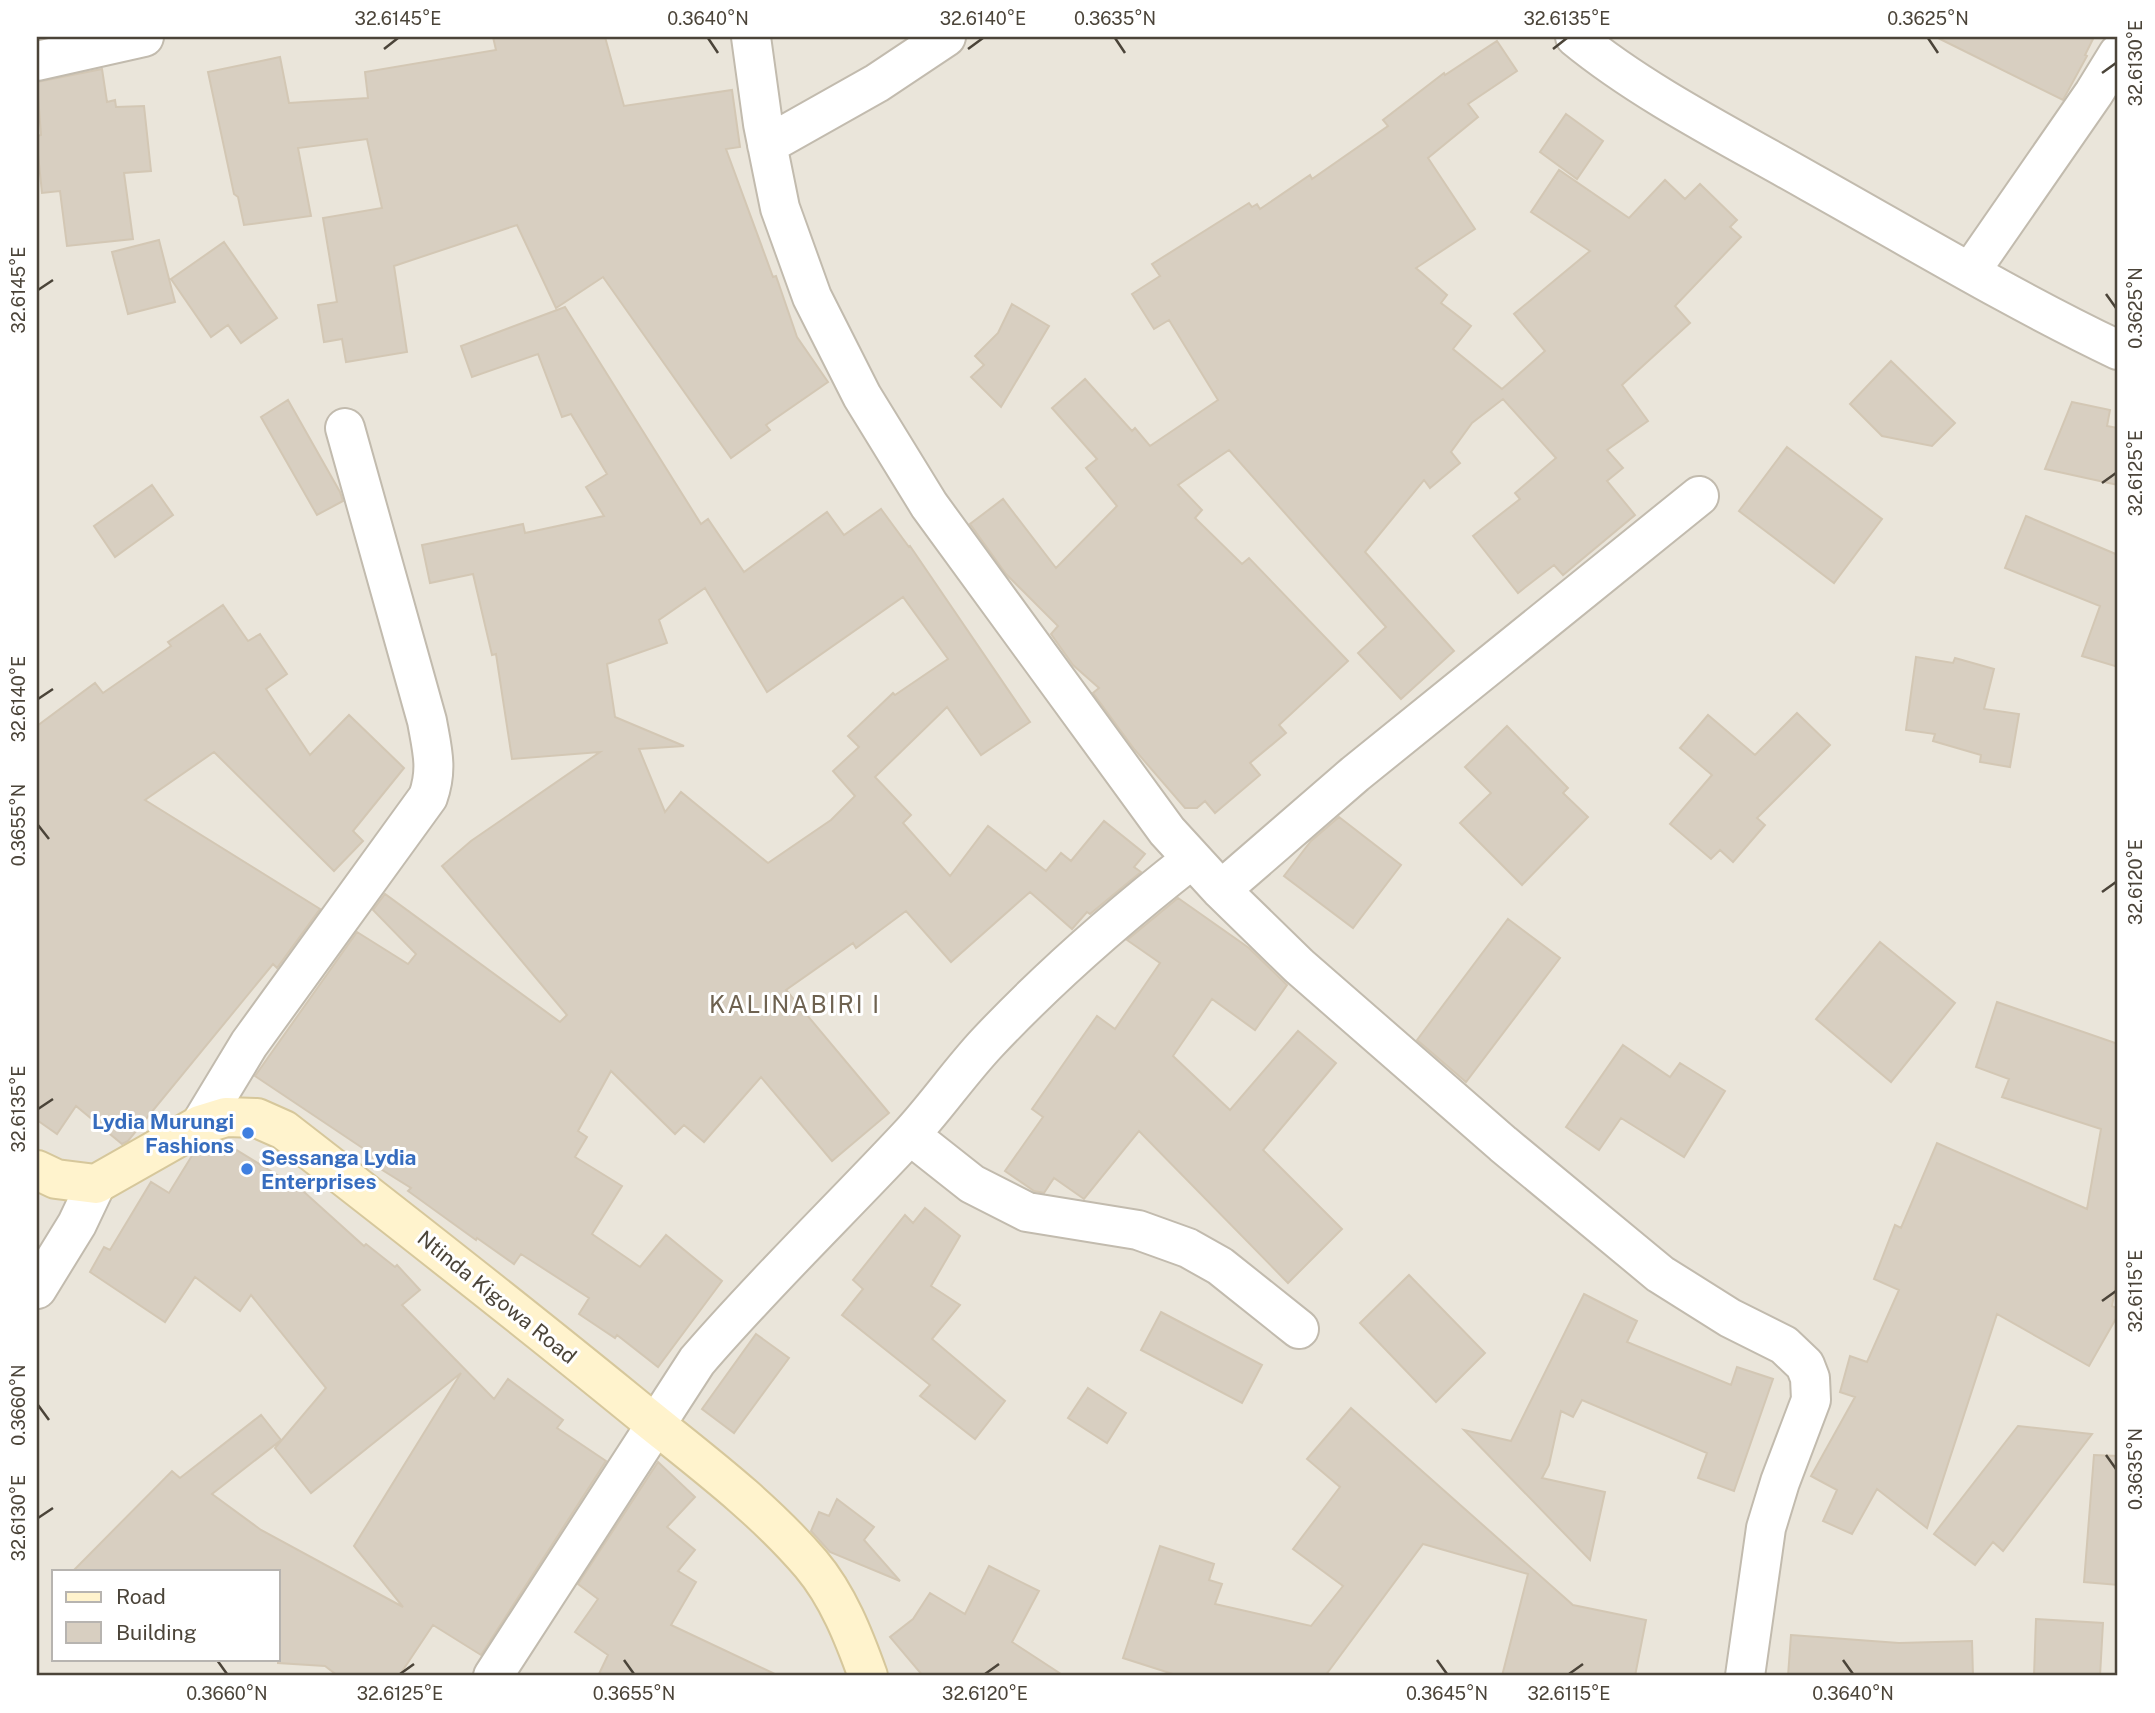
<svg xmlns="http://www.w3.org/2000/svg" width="2155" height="1713" viewBox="0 0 2155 1713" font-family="'Public Sans',sans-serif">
  <rect width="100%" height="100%" fill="#f6f3ec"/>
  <path fill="#eae5da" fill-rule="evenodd" d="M 37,37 L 2118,37 L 2118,1676 L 37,1676 ZM 54,1571 L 278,1571 L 278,1659 L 54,1659 Z"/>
  <path fill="#d8cfc1" stroke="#d3c7b4" stroke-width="2" fill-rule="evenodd" d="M 493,37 L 605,37 L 624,106 L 732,90 L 740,147 L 726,149 L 773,277 L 776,276 L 797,337 L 828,382 L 766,425 L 770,430 L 731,458 L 603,277 L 556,308 L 517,225 L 394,266 L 407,352 L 346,362 L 342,339 L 324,342 L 318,305 L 337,302 L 323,218 L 382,208 L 367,139 L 298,148 L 311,216 L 244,225 L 238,197 L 234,194 L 208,72 L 280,57 L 289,103 L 368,98 L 365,72 L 496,50 Z
    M 1936,37 L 2094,37 L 2085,55 L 2087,56 L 2063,100 Z
    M 1497,41 L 1517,71 L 1468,104 L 1478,117 L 1428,158 L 1475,229 L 1416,268 L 1447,295 L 1441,303 L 1471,326 L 1453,349 L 1502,389 L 1545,351 L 1514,314 L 1590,251 L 1531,212 L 1559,170 L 1629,218 L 1665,180 L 1685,199 L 1700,184 L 1737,220 L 1730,227 L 1741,237 L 1675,306 L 1690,323 L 1622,385 L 1648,421 L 1607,450 L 1623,468 L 1607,481 L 1635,515 L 1563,575 L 1554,565 L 1518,593 L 1473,536 L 1520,499 L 1515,493 L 1556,458 L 1503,399 L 1472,423 L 1451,452 L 1460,463 L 1430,488 L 1424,480 L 1365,552 L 1454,651 L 1401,699 L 1358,653 L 1386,627 L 1229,450 L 1178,485 L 1202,510 L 1195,518 L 1242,564 L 1249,558 L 1348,661 L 1279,725 L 1286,733 L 1250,763 L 1260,775 L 1215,813 L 1205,801 L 1197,808 L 1185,808 L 1134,749 L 1093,693 L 1099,688 L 1073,665 L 1051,634 L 1058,626 L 1006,574 L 970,524 L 1003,499 L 1056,568 L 1117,506 L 1086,468 L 1097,459 L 1052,408 L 1085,379 L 1132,431 L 1135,428 L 1150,446 L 1218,400 L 1169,320 L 1154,329 L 1132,294 L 1160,276 L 1152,264 L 1249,203 L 1252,207 L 1257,204 L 1260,209 L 1310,175 L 1312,179 L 1388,126 L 1383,120 L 1444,73 L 1445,75 Z
    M 102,69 L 107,102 L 115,100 L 116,107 L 144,106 L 151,171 L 124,173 L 133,239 L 67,246 L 60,191 L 42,193 L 37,144 L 37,136 L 41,135 L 37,82 Z
    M 1566,114 L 1603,141 L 1577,179 L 1540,152 Z
    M 159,240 L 175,302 L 128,314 L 112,252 Z
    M 224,242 L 277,318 L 241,343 L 228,325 L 211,337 L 171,279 Z
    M 1012,304 L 1049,326 L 1001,407 L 971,377 L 984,365 L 975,356 L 998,333 Z
    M 565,307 L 701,524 L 708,519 L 744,572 L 827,512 L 844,535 L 881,509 L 909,547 L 910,546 L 1030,722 L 981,755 L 947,707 L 875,777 L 911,815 L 903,823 L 950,876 L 988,826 L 1046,871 L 1061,853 L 1071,861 L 1104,821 L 1145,854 L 1134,867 L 1141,872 L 1090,914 L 1087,912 L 1072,929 L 1030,892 L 951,962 L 906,911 L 856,948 L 853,943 L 786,990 L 889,1113 L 832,1161 L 761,1077 L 704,1142 L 684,1125 L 675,1134 L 611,1071 L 578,1131 L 587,1137 L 575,1157 L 622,1186 L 592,1234 L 640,1267 L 666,1235 L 722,1281 L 658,1367 L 617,1335 L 615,1338 L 579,1314 L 589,1298 L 521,1254 L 514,1264 L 477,1238 L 476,1240 L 408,1191 L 411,1188 L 363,1158 L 367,1151 L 255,1076 L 357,932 L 408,964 L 416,954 L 373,910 L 385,894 L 560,1022 L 567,1015 L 442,866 L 471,841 L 600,752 L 512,759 L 496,654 L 492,655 L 473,574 L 430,583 L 422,545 L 523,524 L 525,533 L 604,516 L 586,487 L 607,474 L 571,414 L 562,417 L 538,354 L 472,377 L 461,346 ZM 705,588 L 767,692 L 903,597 L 948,659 L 895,695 L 893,693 L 848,736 L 859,747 L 833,771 L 855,796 L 831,820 L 768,863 L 681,792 L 665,812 L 639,749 L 684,746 L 615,717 L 607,664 L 667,643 L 659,620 Z
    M 1891,361 L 1955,423 L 1932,446 L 1882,436 L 1850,404 Z
    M 288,400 L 340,492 L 343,501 L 317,515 L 261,417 Z
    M 2072,402 L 2110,410 L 2107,426 L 2118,428 L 2118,485 L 2045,469 Z
    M 1787,447 L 1882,519 L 1834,583 L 1739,511 Z
    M 152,485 L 173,515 L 115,557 L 94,526 Z
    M 2026,516 L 2118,555 L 2118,667 L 2082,656 L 2100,606 L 2005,568 Z
    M 223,605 L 248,641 L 260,634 L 287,674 L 266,689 L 310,755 L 349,715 L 404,768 L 353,831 L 363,841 L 334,871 L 214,752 L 145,800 L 320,909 L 277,968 L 273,964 L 128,1141 L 122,1144 L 76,1106 L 57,1134 L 37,1120 L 37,726 L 95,683 L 103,693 L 171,646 L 168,642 Z
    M 1916,657 L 1953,663 L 1955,658 L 1994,669 L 1984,709 L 2019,714 L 2010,767 L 1980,762 L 1981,755 L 1933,741 L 1935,734 L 1906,730 Z
    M 1797,713 L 1830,745 L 1757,818 L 1765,825 L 1733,862 L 1720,850 L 1711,859 L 1670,824 L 1712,775 L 1680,748 L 1708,715 L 1755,755 Z
    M 1507,726 L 1568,788 L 1563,793 L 1588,817 L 1522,885 L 1460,823 L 1491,793 L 1465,767 Z
    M 1339,817 L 1401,865 L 1353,928 L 1284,876 L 1311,841 Z
    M 1178,898 L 1249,948 L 1287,985 L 1255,1030 L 1212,999 L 1173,1056 L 1230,1110 L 1298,1031 L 1336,1063 L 1263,1150 L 1342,1229 L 1288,1283 L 1139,1131 L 1084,1199 L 1054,1178 L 1044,1193 L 1034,1191 L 1005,1171 L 1043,1117 L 1032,1109 L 1097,1016 L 1115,1029 L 1160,963 L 1127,940 Z
    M 1508,919 L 1560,958 L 1466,1082 L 1417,1040 Z
    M 1880,942 L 1955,1003 L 1891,1082 L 1816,1019 Z
    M 1997,1002 L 2118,1044 L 2118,1274 L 2112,1306 L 2118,1309 L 2118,1315 L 2089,1366 L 1997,1314 L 1927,1528 L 1877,1489 L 1852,1534 L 1823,1521 L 1837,1490 L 1811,1476 L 1855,1397 L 1840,1392 L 1850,1356 L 1867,1362 L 1899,1290 L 1874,1279 L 1895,1225 L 1901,1228 L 1937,1143 L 2087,1209 L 2101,1129 L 2002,1097 L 2009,1079 L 1976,1067 Z
    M 1623,1045 L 1670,1077 L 1680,1063 L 1725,1091 L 1684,1157 L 1621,1118 L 1599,1150 L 1566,1127 Z
    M 222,1141 L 303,1191 L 364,1246 L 366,1244 L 395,1267 L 397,1265 L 420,1290 L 402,1305 L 494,1399 L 508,1379 L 563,1420 L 557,1428 L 606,1461 L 481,1655 L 433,1625 L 399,1676 L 338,1676 L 325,1666 L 278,1663 L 278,1571 L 73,1571 L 172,1471 L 180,1478 L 261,1415 L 281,1440 L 212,1494 L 261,1530 L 403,1607 L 354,1546 L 461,1373 L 311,1493 L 275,1448 L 326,1388 L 251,1295 L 240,1311 L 195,1277 L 165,1322 L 90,1272 L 104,1247 L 110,1250 L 151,1182 L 169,1193 L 193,1154 Z
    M 925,1208 L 960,1236 L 931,1286 L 960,1305 L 932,1339 L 1005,1401 L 975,1439 L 920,1396 L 930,1385 L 842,1315 L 863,1289 L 853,1280 L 905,1215 L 913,1223 Z
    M 1409,1275 L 1485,1353 L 1436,1402 L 1360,1323 Z
    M 1584,1294 L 1637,1321 L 1627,1342 L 1731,1385 L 1737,1367 L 1773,1379 L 1734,1491 L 1698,1478 L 1707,1453 L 1582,1400 L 1573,1417 L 1561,1411 L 1549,1465 L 1542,1478 L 1605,1492 L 1590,1560 L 1464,1430 L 1511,1441 Z
    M 1161,1312 L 1262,1365 L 1242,1403 L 1141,1350 Z
    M 756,1334 L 789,1358 L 734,1433 L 702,1409 Z
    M 1088,1388 L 1126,1413 L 1107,1443 L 1068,1418 Z
    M 1351,1408 L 1573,1605 L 1646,1620 L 1635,1676 L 1502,1676 L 1528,1574 L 1423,1544 L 1325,1676 L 1179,1676 L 1123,1658 L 1160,1546 L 1214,1564 L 1209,1580 L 1222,1584 L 1215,1604 L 1311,1626 L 1343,1586 L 1293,1549 L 1340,1487 L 1307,1459 Z
    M 2018,1426 L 2092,1434 L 2003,1551 L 1993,1542 L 1975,1565 L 1934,1534 Z
    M 2094,1455 L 2118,1456 L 2118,1585 L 2084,1582 Z
    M 658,1462 L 695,1497 L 667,1527 L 695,1550 L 678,1571 L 696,1582 L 671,1625 L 779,1676 L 598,1676 L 608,1655 L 575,1632 L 598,1599 L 578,1584 Z
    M 837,1499 L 874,1527 L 864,1540 L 900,1581 L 830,1552 L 811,1531 L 819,1512 L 829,1516 Z
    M 989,1566 L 1039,1591 L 1012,1642 L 1064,1676 L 923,1676 L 890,1637 L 913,1619 L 930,1593 L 965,1614 Z
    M 2036,1619 L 2103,1623 L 2100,1676 L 2034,1676 Z
    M 1791,1635 L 1899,1643 L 1972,1641 L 1973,1676 L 1788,1676 Z"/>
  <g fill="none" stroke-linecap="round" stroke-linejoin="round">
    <g stroke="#c2bbae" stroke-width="42">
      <path id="street" d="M 751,37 L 763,124 L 780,208 L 812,297 L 862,396 L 929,505 L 1167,831 L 1221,890 L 1299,966 L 1503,1144 L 1660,1274 L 1730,1318 L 1784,1345 L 1805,1365 L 1810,1378 L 1811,1400 L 1780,1482 L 1766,1528 L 1745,1676
        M 1575,37 C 1643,93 1733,138 1810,182 C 1912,239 2013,300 2118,350
        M 37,61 L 144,37
        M 767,145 L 877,83 L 946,37
        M 1970,272 L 2094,93 L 2118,54
        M 1221,890 L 1355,774 L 1699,496
        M 200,1125 L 249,1044 L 428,797 C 438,769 432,749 427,721 L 345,428
        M 910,1135 L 972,1184 L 1027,1212 L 1138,1230 L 1188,1248 L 1220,1266 L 1299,1329
        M 37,1289 L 77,1224 L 96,1184
        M 493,1676 L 697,1361 C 764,1283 838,1212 908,1137 C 936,1107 959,1073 987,1043 C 1050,976 1119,916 1192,859"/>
    </g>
    <g stroke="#d6c79b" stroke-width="42">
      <path id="secondary" d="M 37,1170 L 56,1179 L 96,1184 L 200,1125 L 226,1117 L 257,1118 L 284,1130 C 400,1220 515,1310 629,1403 C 691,1454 758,1502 811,1564 C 838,1596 854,1637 868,1676"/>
    </g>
    <use href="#street" stroke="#fff" stroke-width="38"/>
    <use href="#secondary" stroke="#fff3cd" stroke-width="38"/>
  </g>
  <path fill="none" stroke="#4b4439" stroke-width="2.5" d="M 708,38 L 718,53M 1115,38 L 1125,53M 1928,38 L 1938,53M 384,49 L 398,38M 968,49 L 983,38M 1553,49 L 1567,38M 2102,73 L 2116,63M 38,290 L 53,280M 2106,294 L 2116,308M 2102,483 L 2116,473M 38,699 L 53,689M 38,825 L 49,839M 2102,892 L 2116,882M 38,1109 L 53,1099M 2102,1301 L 2116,1291M 38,1405 L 49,1420M 2106,1455 L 2116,1469M 38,1518 L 53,1508M 217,1660 L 227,1674M 624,1660 L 634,1674M 1437,1660 L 1447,1674M 1843,1660 L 1853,1674M 400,1674 L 414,1664M 985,1674 L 999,1664M 1569,1674 L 1583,1664"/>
  <g fill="#3f7fe0" stroke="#fff" stroke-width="2.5">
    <circle cx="248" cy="1133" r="7"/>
    <circle cx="247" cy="1169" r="7"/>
  </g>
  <g text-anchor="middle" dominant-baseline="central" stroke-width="6" stroke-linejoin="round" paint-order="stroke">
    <g font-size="21" font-weight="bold" fill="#366cbe" stroke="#fff" text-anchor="end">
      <text x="234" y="1121">Lydia Murungi<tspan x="234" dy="24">Fashions</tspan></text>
      <text x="261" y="1157" text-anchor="start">Sessanga Lydia<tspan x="261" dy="24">Enterprises</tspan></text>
    </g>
    <g font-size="21" fill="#4b4439" stroke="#fff">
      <text transform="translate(497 1297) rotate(39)">Ntinda Kigowa Road</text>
    </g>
    <g font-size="24" letter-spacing="2" fill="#6e6250" stroke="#fff">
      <text x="795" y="1004">KALINABIRI I</text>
    </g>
  </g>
  <rect width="2155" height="1713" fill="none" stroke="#ffffff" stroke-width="77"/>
  <rect x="52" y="1570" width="228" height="91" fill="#ffffff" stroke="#b7b4b0" stroke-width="2"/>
  <rect x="66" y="1592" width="35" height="10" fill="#fff3cd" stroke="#b7b4b0" stroke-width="2"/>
  <text x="116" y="1604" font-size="21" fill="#4b4439">Road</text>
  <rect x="66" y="1622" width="35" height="21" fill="#d8cfc1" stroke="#b7b4b0" stroke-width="2"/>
  <text x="116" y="1640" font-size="21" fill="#4b4439">Building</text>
  <rect x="38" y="38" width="2078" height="1636" fill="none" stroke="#4b4439" stroke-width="2.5"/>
  <g font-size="18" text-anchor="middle" fill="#4b4439">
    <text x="398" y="25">32.6145°E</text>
    <text x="708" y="25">0.3640°N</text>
    <text x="983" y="25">32.6140°E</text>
    <text x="1115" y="25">0.3635°N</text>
    <text x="1567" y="25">32.6135°E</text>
    <text x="1928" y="25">0.3625°N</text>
    <text transform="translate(2136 63) rotate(-90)" y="6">32.6130°E</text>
    <text transform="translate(19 290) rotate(-90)" y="6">32.6145°E</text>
    <text transform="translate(2136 308) rotate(-90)" y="6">0.3625°N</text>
    <text transform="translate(2136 473) rotate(-90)" y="6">32.6125°E</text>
    <text transform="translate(19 699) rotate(-90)" y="6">32.6140°E</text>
    <text transform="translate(19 825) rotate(-90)" y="6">0.3655°N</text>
    <text transform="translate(2136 882) rotate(-90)" y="6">32.6120°E</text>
    <text transform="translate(19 1109) rotate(-90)" y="6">32.6135°E</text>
    <text transform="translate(2136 1291) rotate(-90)" y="6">32.6115°E</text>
    <text transform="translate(19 1405) rotate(-90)" y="6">0.3660°N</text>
    <text transform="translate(2136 1469) rotate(-90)" y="6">0.3635°N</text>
    <text transform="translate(19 1518) rotate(-90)" y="6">32.6130°E</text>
    <text x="227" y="1700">0.3660°N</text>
    <text x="400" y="1700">32.6125°E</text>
    <text x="634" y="1700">0.3655°N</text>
    <text x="985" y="1700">32.6120°E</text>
    <text x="1447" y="1700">0.3645°N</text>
    <text x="1569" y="1700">32.6115°E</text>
    <text x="1853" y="1700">0.3640°N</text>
  </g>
</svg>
